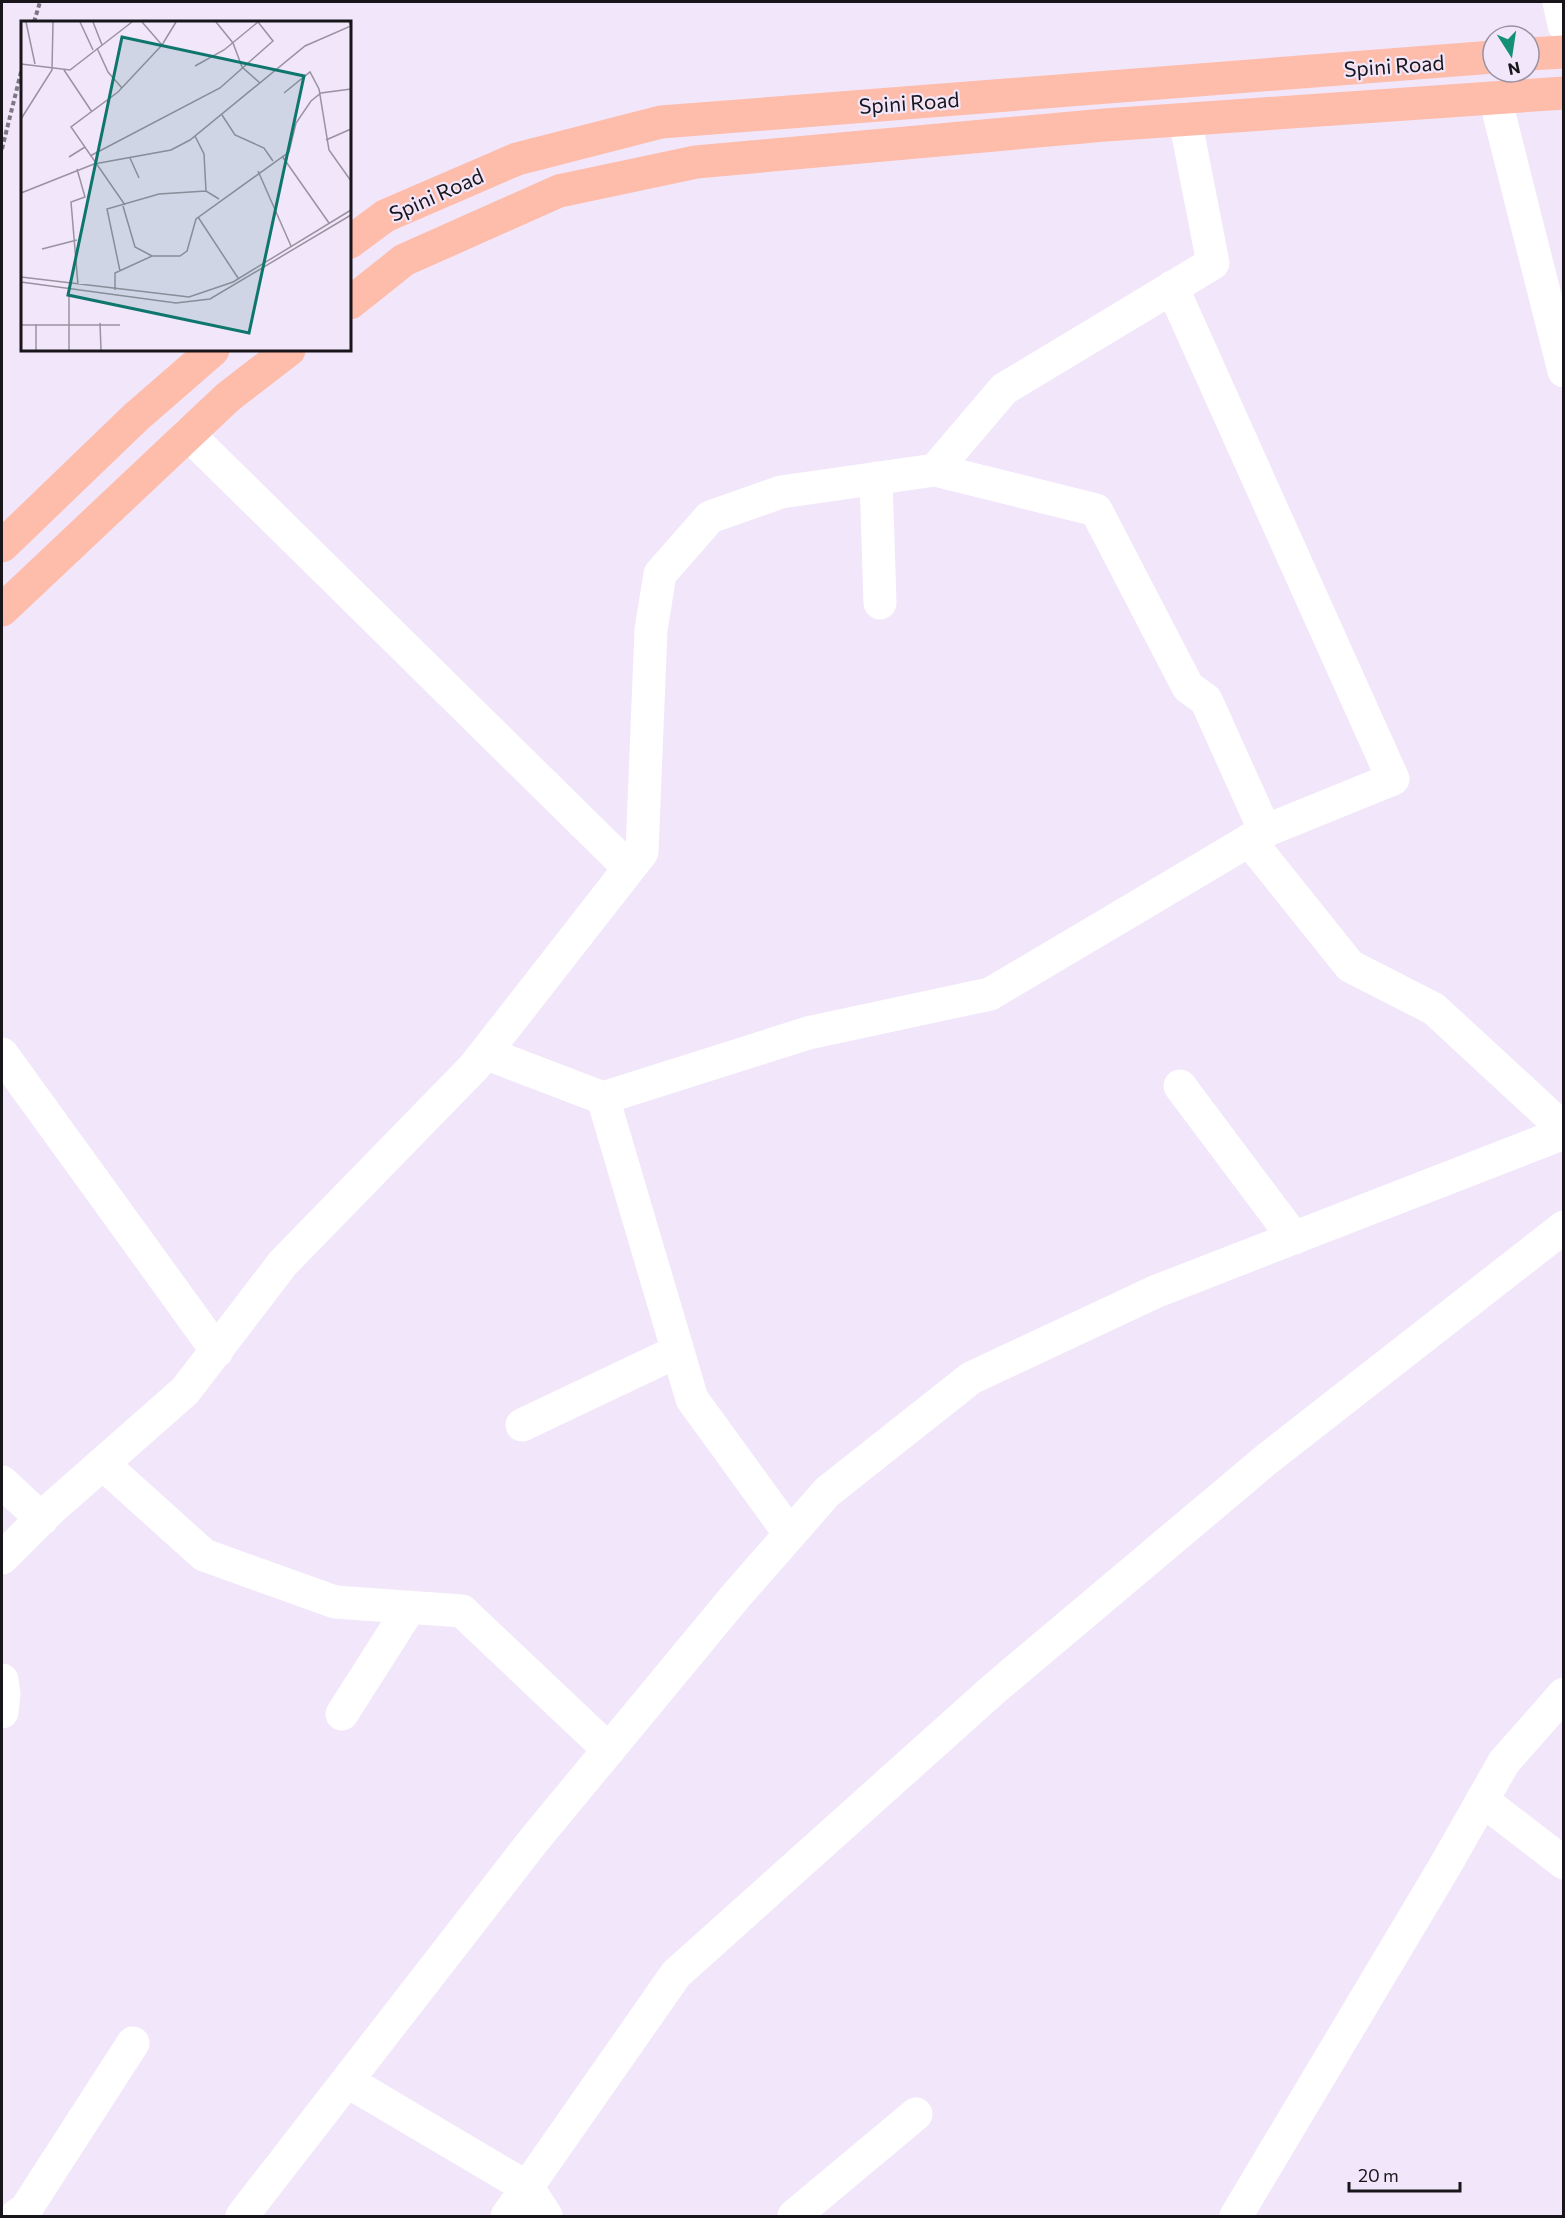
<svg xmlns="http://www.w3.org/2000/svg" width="1565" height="2218" viewBox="0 0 1565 2218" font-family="Commissioner,sans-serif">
  <rect width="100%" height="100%" fill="#f1e6fa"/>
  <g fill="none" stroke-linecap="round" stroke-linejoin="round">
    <path stroke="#7e7783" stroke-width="4" stroke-dasharray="4.5 3" stroke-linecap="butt" d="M 34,22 L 40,2
      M 2,149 L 22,68"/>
    <path stroke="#fff" stroke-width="33" d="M 1559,2 L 1564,25
      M 1495,98 L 1564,371
      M 188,434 L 629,868
      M 935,470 L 1096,510 L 1188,687 L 1206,700 L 1265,831
      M 876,478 L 880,603
      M 1249,840 L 1350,966 L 1434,1009 L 1564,1129
      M 485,1053 L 603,1098 L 808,1033 L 990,994 L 1265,831 L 1393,779 L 1172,287
      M 2,1054 L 217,1351
      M 1180,1086 L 1294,1238
      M 603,1098 L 692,1399 L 790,1534
      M 522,1425 L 678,1351
      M 103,1464 L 204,1555 L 335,1602 L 462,1611 L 609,1750
      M 2,1482 L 42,1519
      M 2,1558 L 51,1509 L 185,1391 L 283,1263 L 474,1067 L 642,852 L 651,630 L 660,574 L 710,517 L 781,492 L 935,470 L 1004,389 L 1213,263 L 1185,119
      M 2,1680 L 4,1694 L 2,1712
      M 342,1714 L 410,1607
      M 1482,1800 L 1564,1863
      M 347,2081 L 528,2188 L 546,2216
      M 16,2216 L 26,2209 L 133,2043
      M 242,2216 L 534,1840 L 735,1597 L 827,1492 L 971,1378 L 1157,1291 L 1564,1133
      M 507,2216 L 676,1974 L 995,1688 L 1267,1459 L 1564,1227
      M 794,2216 L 916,2114
      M 1236,2216 L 1445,1866 L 1504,1762 L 1564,1694"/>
    <path stroke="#febcaa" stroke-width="33" d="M 1529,54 L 1564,52
      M 350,242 L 385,216 L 517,159 L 661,122 L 1493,57
      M 350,303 L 404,260 L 559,191 L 696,162 L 1105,125 L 1564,93
      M 2,546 L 136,417 L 213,350
      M 2,610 L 228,397 L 289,350"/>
  </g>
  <g text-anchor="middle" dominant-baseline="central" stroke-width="4.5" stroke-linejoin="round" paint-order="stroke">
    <g font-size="21" fill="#18151b" stroke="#f1e6fa">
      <text transform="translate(1394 65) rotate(-4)">Spini Road</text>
      <text transform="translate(909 102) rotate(-4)">Spini Road</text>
      <text transform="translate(436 194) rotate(-24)">Spini Road</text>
    </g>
  </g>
  <g transform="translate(21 21)">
    <rect width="330" height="330" fill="#f1e6fa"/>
    <path fill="none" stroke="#9a92a1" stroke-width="1.5" d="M 5,1 L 14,43M 59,1 L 72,29M 72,1 L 81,24M 121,1 L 141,24M 195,1 L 212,22 L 221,46 L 239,62M 76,27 L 87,51 L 101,67M 0,43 L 49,49 L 111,1M 174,45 L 203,29 L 237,1M 43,49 L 71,91M 263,72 L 289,51 L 298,68 L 308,129 L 330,160M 201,94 L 214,114 L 243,127 L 252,140M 0,98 L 31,49 L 32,1M 174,115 L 183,133 L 185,170M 305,119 L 330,108M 69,135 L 199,67 L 252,20 L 237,1M 261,135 L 308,202M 48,136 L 64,126M 109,137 L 118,157M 56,148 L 64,176 L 50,181 L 57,264M 237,150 L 270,225M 0,172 L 73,143 L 150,129 L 169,119 L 284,25 L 330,5 L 328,1M 104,184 L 50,106 L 97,71 L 141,24 L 155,1M 102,185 L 114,226 L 131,235M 177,196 L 217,257M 21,228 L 56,219M 99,250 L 86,188 L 138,173 L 185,170 L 198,178M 0,256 L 168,276 L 212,261 L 330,189M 0,261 L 155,282 L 189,278 L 330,194M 48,268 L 48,329M 94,269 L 94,252 L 131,235 L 159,235 L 166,230 L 175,198 L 268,131 L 275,102 L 290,80 L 300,72 L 330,68M 79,302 L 80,329M 15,303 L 15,329M 0,304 L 99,304"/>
    <path fill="#0f766e" fill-opacity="0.15" stroke="#0f766e" stroke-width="3" d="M 101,16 L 283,55 L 228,312 L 47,274 Z"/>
    <rect width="330" height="330" fill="none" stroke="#18151b" stroke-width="3"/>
  </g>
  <rect width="1565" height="2218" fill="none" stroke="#18151b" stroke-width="6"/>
  <g transform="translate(1511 54) rotate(168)"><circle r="28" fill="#f1e6fa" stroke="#9a92a1" stroke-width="1.5"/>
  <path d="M0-4.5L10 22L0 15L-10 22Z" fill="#139076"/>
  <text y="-9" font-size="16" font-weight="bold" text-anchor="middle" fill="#18151b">N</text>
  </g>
  <path d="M1349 2182v9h111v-9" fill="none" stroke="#18151b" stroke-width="3"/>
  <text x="1358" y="2182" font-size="18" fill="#18151b" stroke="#f1e6fa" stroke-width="4.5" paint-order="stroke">20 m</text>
</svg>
